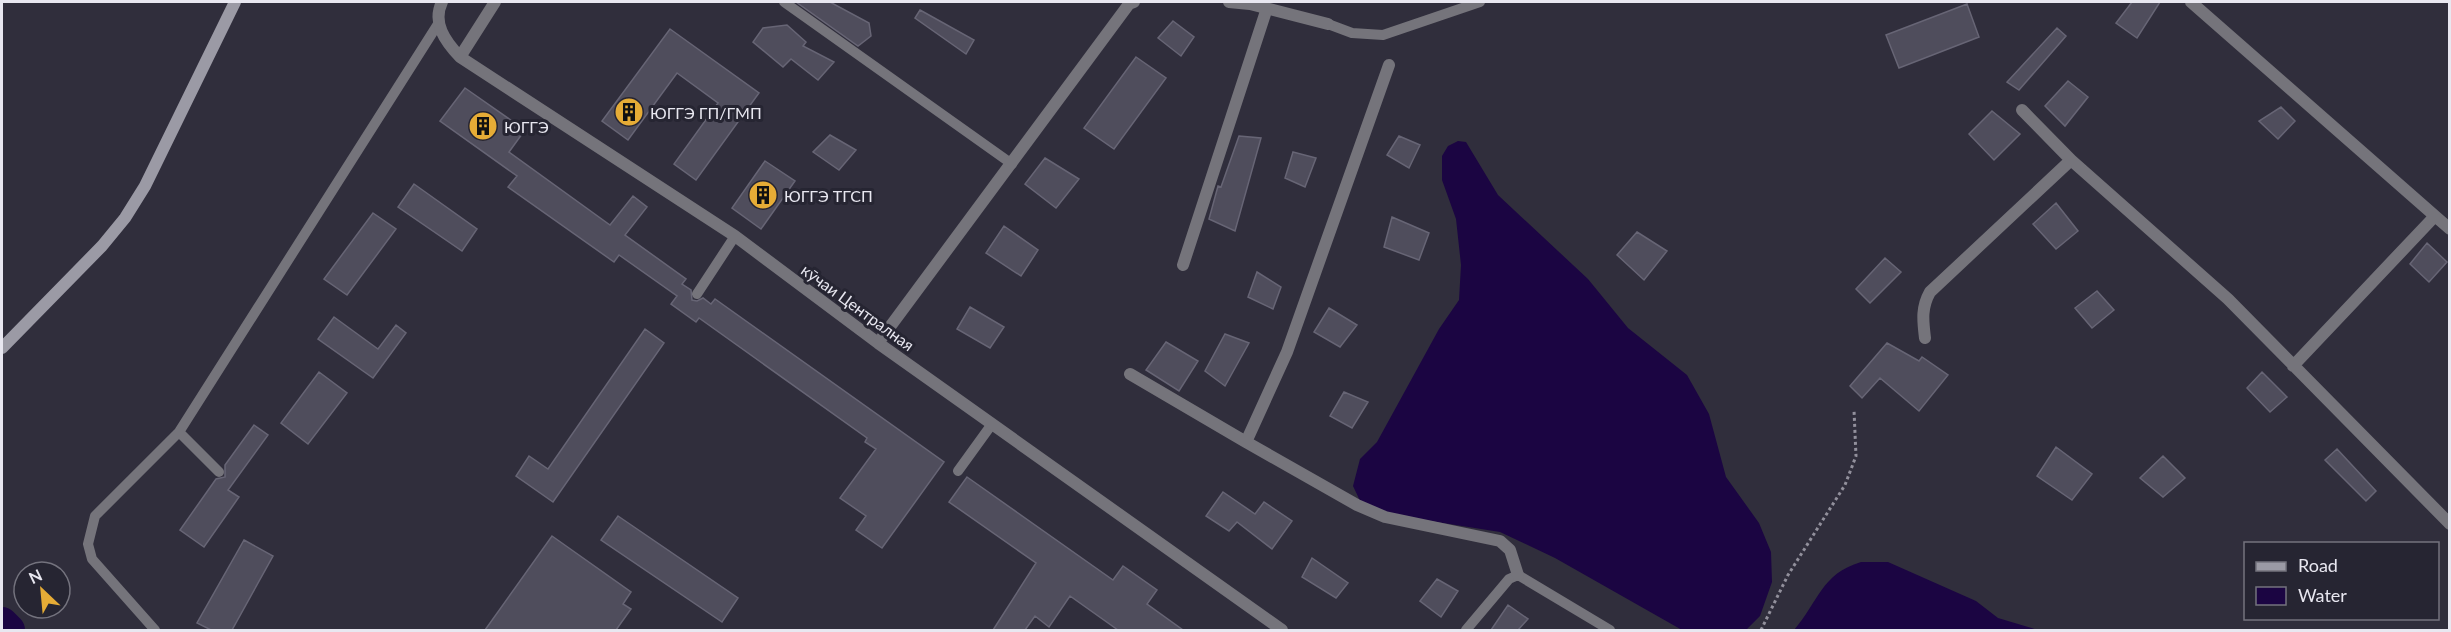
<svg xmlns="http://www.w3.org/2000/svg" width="2451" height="632" viewBox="0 0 2451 632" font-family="Lato,sans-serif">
  <rect width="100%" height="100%" fill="#302e3c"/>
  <path fill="#1b0542" d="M 1458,141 L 1466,142 L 1498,195 L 1588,279 L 1628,328 L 1687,375 L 1709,414 L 1726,477 L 1759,523 L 1771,552 L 1772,582 L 1760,616 L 1746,630 L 1682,630 L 1555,558 L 1500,532 L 1380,513 L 1362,505 L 1353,486 L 1360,459 L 1377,442 L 1439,329 L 1459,300 L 1461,265 L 1456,219 L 1442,180 L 1442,156 L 1448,146 Z
    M 1861,562 L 1888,562 L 1976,601 L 1998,618 L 2038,630 L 1794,630 C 1819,601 1821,574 1861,562 Z"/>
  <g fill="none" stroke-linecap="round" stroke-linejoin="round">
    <path stroke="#1b0542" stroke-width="32" d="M 2,623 L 9,630"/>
  </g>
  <path fill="#4f4d5c" stroke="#676575" stroke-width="1.5" d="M 796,2 L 830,2 L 869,23 L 871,36 L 858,46 Z
    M 2132,2 L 2160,2 L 2137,38 L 2116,23 Z
    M 1967,4 L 1979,37 L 1899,68 L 1886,35 Z
    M 920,10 L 974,40 L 966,54 L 915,18 Z
    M 1173,21 L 1194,37 L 1181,56 L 1158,38 Z
    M 787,25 L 806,42 L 803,46 L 834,62 L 818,80 L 791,59 L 783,67 L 753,42 L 763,28 Z
    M 2057,28 L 2066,36 L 2019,90 L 2007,82 Z
    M 670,29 L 759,93 L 696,180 L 674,164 L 718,103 L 677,73 L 628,140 L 602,121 Z
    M 1136,57 L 1166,78 L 1114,149 L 1084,128 Z
    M 2068,81 L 2088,97 L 2065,126 L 2045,106 Z
    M 465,88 L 525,130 L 509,152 L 610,225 L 633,196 L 647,207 L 625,235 L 686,279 L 682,284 L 691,290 L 692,300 L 697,301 L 703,298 L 711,304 L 715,299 L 944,462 L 882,548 L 856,530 L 866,516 L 840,498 L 876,449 L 865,442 L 867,438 L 699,318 L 696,322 L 671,304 L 677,296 L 619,255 L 614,262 L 508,187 L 517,176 L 440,121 Z
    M 2281,107 L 2295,121 L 2278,139 L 2259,121 Z
    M 1992,111 L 2020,134 L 1994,160 L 1969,134 Z
    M 830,135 L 856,150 L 839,170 L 813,152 Z
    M 1239,136 L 1261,138 L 1235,231 L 1209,219 L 1218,186 L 1221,187 Z
    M 1399,136 L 1420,145 L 1409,168 L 1387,155 Z
    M 1293,152 L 1316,158 L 1305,187 L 1285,178 Z
    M 1045,158 L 1079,179 L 1056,208 L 1025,184 Z
    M 765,161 L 795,181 L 761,229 L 732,208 Z
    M 414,184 L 477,229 L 462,251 L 398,207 Z
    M 2056,203 L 2078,231 L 2056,249 L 2033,224 Z
    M 373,213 L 396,229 L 347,295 L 324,279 Z
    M 1392,217 L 1429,233 L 1419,260 L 1384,247 Z
    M 1004,226 L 1038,250 L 1021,276 L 986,253 Z
    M 1637,232 L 1667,251 L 1644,280 L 1617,255 Z
    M 2427,243 L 2447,262 L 2429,282 L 2410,264 Z
    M 1885,258 L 1901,272 L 1870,303 L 1856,289 Z
    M 1257,272 L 1281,287 L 1273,309 L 1248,297 Z
    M 2097,291 L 2114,310 L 2092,328 L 2075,308 Z
    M 970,307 L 1004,327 L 990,348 L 957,329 Z
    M 1329,308 L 1357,325 L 1340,347 L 1314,332 Z
    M 334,317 L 378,349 L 396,325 L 406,333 L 373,378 L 318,339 Z
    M 645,329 L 664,343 L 553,502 L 516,476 L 529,456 L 548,469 Z
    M 1225,334 L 1249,343 L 1225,386 L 1205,371 Z
    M 1166,342 L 1198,361 L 1179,391 L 1146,370 Z
    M 1887,343 L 1919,361 L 1922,357 L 1948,375 L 1919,411 L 1880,378 L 1862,398 L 1850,386 Z
    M 319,372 L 347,393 L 308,444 L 281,423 Z
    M 2262,372 L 2287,397 L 2270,412 L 2247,388 Z
    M 1344,392 L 1368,402 L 1352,428 L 1330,416 Z
    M 254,425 L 268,435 L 228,490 L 239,497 L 204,547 L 180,530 L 216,479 L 225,477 L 225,465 Z
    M 2056,447 L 2092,474 L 2072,500 L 2037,476 Z
    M 2337,449 L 2376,491 L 2366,501 L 2325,460 Z
    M 2163,456 L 2185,478 L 2163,497 L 2140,478 Z
    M 967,477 L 1113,580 L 1123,566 L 1157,590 L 1147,604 L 1183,630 L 1118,630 L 1070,596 L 1049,627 L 1035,616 L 1025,630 L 993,630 L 1036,563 L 949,502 Z
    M 1223,492 L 1255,514 L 1264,502 L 1292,521 L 1272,549 L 1237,522 L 1229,531 L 1206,516 Z
    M 618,516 L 738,598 L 722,622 L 601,540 Z
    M 552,536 L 631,592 L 623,604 L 631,609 L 616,630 L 485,630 Z
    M 244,540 L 273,556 L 232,630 L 211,630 L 197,623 Z
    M 1312,558 L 1348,583 L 1336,598 L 1302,577 Z
    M 1437,579 L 1458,591 L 1441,617 L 1420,601 Z
    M 1508,605 L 1528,619 L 1518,630 L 1491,630 Z"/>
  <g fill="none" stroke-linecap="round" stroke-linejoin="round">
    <path stroke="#92909c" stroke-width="3" stroke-dasharray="3 3" stroke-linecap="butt" d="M 1761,630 L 1788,575 L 1845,485 L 1856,456 L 1854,410"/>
    <path stroke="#75747b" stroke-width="10" d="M 784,2 L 1012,164
      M 1328,24 L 1352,33 L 1383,35 L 1480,2
      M 697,294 L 735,236
      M 179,432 L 219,472
      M 958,471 L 992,424
      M 155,630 L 92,559 L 88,544 L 95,516 L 179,432 L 438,24
      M 1466,630 L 1509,579 L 1518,575 L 1610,630"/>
    <path stroke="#75747b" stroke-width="12" d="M 442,2 C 432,23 445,41 460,57 L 735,236 L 878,343 L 1282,630
      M 1229,2 L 1250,4 L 1328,24
      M 2191,2 L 2435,216 L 2293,366
      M 460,57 L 495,2
      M 2022,110 L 2071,160
      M 2435,216 L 2450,229
      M 1183,265 L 1267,8
      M 1925,338 C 1923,321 1921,308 1930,292 L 2071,160 L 2228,299 L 2450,524
      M 878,343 L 1129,4 L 1134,2
      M 1130,374 L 1246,442 L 1287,352 L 1389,65
      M 1246,442 L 1357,505 L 1385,517 L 1500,541 L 1510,550 L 1518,575"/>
    <path stroke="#9b9aa5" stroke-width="12" d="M 2,348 L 102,246 L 125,218 L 145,186 L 235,2"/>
  </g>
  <defs>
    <g id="building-disc" transform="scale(1.5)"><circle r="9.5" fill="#e6ac36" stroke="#262532"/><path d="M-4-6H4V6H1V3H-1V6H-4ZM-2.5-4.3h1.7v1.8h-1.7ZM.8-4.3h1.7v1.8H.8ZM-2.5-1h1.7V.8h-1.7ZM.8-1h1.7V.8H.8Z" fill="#111"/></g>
  </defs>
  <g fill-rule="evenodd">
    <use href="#building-disc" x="629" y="112"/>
    <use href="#building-disc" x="483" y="126"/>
    <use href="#building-disc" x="763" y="195"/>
  </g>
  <g text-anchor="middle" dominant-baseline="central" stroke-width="6" stroke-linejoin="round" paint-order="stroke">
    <g font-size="16" fill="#e8e7f0" stroke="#262532" text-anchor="start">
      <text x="650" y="112">ЮГГЭ ГП/ГМП</text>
      <text x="504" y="126">ЮГГЭ</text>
      <text x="784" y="195">ЮГГЭ ТГСП</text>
    </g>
    <g font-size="16" fill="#e8e7f0" stroke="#262532">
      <text transform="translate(858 307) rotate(36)">кӯчаи Централная</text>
    </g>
  </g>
  <rect width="2451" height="632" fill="none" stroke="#e8e7f0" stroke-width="6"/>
  <rect x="2244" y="542" width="195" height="78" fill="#262532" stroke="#74737e" stroke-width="1.5"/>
  <rect x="2256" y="562" width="30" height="9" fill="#9b9aa5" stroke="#74737e" stroke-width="1.5"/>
  <text x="2298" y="572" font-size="18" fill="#e8e7f0">Road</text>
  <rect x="2256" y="587" width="30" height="18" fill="#1b0542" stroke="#74737e" stroke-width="1.5"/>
  <text x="2298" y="602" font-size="18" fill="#e8e7f0">Water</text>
  <g transform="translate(42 590) rotate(334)"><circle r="28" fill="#262532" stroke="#74737e" stroke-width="1.5"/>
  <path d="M0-4.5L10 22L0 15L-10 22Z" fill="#e6ac36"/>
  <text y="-9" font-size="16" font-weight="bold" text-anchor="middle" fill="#e8e7f0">N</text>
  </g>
</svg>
